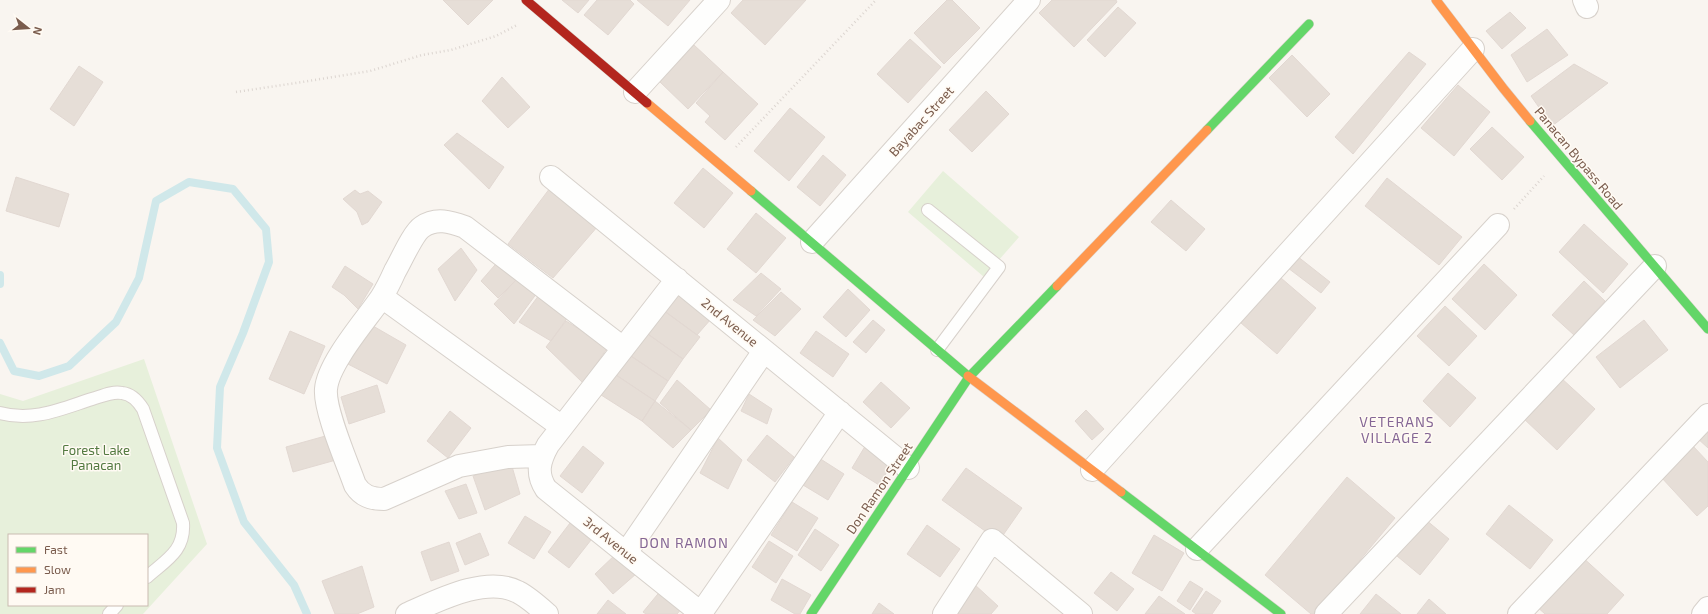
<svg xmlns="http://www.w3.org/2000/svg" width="1708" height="614" viewBox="0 0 1708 614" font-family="'Exo 2',sans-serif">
  <rect width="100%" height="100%" fill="#f9f5f0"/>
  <path fill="#e7f0db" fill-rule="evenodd" d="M 943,171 L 1019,237 L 984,277 L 908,212 Z
    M 144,359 L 207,544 L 143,614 L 0,614 L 0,394 L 23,401 ZM 9,535 L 147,535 L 147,605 L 9,605 Z"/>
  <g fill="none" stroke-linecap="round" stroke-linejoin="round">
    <path stroke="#d0e8ea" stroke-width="8" d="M 0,275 L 0,284
      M 0,343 L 14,371 L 39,376 L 69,366 L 116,322 L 139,278 L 156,201 L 189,182 L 233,189 L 266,229 L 269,262 L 243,333 L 220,387 L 217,448 L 244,522 L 294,585 L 307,614"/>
  </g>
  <path fill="#e6ded7" stroke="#e2d8d2" d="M 443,0 L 493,0 L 468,25 Z
    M 562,0 L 589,0 L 578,13 Z
    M 597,0 L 630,0 L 634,4 L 608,35 L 584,15 Z
    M 637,0 L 690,0 L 668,26 Z
    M 743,0 L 806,0 L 765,45 L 731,13 Z
    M 947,0 L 952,0 L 980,28 L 944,64 L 914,33 Z
    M 1052,0 L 1116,0 L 1117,2 L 1074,47 L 1039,13 Z
    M 1118,7 L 1136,23 L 1105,57 L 1087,40 Z
    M 1510,12 L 1526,28 L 1502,49 L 1486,31 Z
    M 1547,29 L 1568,55 L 1527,82 L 1511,55 Z
    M 910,39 L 941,67 L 908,103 L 877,74 Z
    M 694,45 L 723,72 L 688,109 L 660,82 Z
    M 1409,52 L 1426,64 L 1353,154 L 1335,137 Z
    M 1292,55 L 1330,94 L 1307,117 L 1269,78 Z
    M 1574,64 L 1608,83 L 1552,126 L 1531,96 Z
    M 79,66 L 103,82 L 74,126 L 50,109 Z
    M 723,72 L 758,104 L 725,140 L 705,122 L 710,116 L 696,103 Z
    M 502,77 L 530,107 L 508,128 L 482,101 Z
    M 1458,85 L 1490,112 L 1454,156 L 1421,128 Z
    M 986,91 L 1009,114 L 972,152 L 949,130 Z
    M 790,108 L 825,137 L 789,181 L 754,151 Z
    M 1492,127 L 1524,157 L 1502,180 L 1470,149 Z
    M 457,133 L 504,167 L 489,189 L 444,145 Z
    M 823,155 L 846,175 L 820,206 L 797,187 Z
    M 703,168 L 733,193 L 704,228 L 674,203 Z
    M 16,177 L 69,194 L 59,227 L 6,211 Z
    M 1387,178 L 1462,237 L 1439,265 L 1365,206 Z
    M 550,188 L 598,226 L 553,278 L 508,244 Z
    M 355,190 L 360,194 L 368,191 L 382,202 L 368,222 L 362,225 L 357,212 L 343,199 Z
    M 1171,200 L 1205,229 L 1186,251 L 1151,222 Z
    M 756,213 L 786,238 L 756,273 L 727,249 Z
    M 1584,224 L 1628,264 L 1603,293 L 1559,252 Z
    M 461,248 L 477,270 L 455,301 L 438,269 Z
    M 1297,256 L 1330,282 L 1321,293 L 1288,268 Z
    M 501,258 L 519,277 L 498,298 L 481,281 Z
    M 1484,264 L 1517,295 L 1485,330 L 1452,299 Z
    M 345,266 L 373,284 L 358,309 L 344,295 L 332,287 Z
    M 761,273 L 781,289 L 756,316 L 733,300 Z
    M 519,277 L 537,293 L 514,324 L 494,304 Z
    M 1281,278 L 1316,308 L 1277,354 L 1241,323 Z
    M 1584,281 L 1605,301 L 1574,335 L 1552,315 Z
    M 848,289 L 870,310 L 846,337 L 823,317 Z
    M 542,291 L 570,314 L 551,341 L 519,322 Z
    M 677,292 L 711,319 L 697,335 L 663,310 Z
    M 781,292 L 801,309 L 775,336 L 753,320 Z
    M 1445,306 L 1477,336 L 1449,366 L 1417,336 Z
    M 663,310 L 700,337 L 683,359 L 645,332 Z
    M 873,320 L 885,330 L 866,353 L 853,342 Z
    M 1644,320 L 1668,350 L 1620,388 L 1596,357 Z
    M 566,321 L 608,347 L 583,383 L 546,347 Z
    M 373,326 L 406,345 L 387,384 L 344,362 Z
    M 290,331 L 325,346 L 304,394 L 269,379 Z
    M 816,331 L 849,354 L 833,377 L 800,353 Z
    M 645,332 L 683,359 L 668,381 L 628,354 Z
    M 628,354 L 668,381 L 655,401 L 613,373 Z
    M 613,373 L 655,401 L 642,421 L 598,393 Z
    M 1448,373 L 1476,398 L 1450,427 L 1423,401 Z
    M 1560,377 L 1595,409 L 1557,450 L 1523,418 Z
    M 677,380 L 711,410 L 691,430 L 660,403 Z
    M 881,382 L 910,408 L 891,428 L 863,402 Z
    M 377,385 L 385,412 L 349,424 L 341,397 Z
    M 749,394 L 772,409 L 767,424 L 741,411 Z
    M 655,401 L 691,430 L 673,448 L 642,421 Z
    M 1086,410 L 1104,429 L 1092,440 L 1075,421 Z
    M 450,411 L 471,428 L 448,458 L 427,441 Z
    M 1708,425 L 1708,448 L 1696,437 Z
    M 329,435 L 336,460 L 293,472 L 286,447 Z
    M 767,435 L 794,457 L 775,482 L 747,460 Z
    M 718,438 L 742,460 L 728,489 L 700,473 Z
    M 867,443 L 892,463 L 879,485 L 852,468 Z
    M 583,446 L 604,463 L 582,493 L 560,476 Z
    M 1693,446 L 1708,462 L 1708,506 L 1697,516 L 1661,477 Z
    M 819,458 L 844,474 L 828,500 L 803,485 Z
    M 511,463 L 520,494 L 485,510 L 473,476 Z
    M 966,468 L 1022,508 L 999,541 L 942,500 Z
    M 1347,477 L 1395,518 L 1315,614 L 1311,614 L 1265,575 Z
    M 466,484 L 477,513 L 459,519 L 445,491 Z
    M 792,502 L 818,518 L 797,551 L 771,535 Z
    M 1509,505 L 1553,540 L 1530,569 L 1486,534 Z
    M 525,516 L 551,532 L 534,559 L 508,543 Z
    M 1426,520 L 1449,539 L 1420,575 L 1397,556 Z
    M 570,523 L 591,540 L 569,568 L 548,552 Z
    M 927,525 L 960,549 L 940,577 L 907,554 Z
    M 815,529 L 839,545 L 821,571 L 798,555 Z
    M 480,533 L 489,555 L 465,565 L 456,543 Z
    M 1154,535 L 1184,553 L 1162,591 L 1132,573 Z
    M 769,541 L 793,556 L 776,583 L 752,567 Z
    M 449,542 L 459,571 L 431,581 L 421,552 Z
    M 617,553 L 636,574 L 613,594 L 595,574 Z
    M 1580,555 L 1624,595 L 1607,614 L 1545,614 L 1535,605 Z
    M 362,566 L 374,607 L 357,614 L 335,614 L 322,581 Z
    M 1111,572 L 1134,589 L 1117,611 L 1094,593 Z
    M 782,579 L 811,595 L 800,614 L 795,614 L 771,600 Z
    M 1190,581 L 1203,589 L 1190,610 L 1177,601 Z
    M 974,584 L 998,606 L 991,614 L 948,614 Z
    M 662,589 L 683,607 L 677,614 L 646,614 L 643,612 Z
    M 1206,591 L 1221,601 L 1212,614 L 1196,614 L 1192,611 Z
    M 1376,594 L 1401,614 L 1360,614 Z
    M 1159,596 L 1185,614 L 1145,614 Z
    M 1429,599 L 1446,614 L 1417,614 Z
    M 608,600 L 626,614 L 597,614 Z
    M 879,603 L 894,614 L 872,614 Z"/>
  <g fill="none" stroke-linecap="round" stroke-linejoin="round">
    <g stroke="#d7d1cb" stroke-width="14">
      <path id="lane" d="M 928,210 L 999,267 L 937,350
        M 0,413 C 33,422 61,409 92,399 C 102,396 112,391 122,393 C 132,394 138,401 143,409 L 183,523 C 185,551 166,560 147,577
        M 109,614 L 117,605"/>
    </g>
    <g stroke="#d7d1cb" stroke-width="24">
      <path id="street" d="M 1584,0 L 1587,7
        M 635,92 L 719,0
        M 551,177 L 908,468
        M 812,242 L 1029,0
        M 677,279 L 548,445 C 539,461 536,474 546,489 L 702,614
        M 382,297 L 562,427
        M 542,456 L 508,457 L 459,466 L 384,499 C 371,499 362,496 355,485 C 347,462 324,410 326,389 C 328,363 366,320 381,298 C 386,290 391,280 395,271 C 401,261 413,233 422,227 C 436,217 451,222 465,227 L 623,348
        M 1092,470 L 1473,49
        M 1197,549 L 1498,225
        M 626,553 L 764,351
        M 701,613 L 840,412
        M 407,614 C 437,601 486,575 518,592 C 528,597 538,606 547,614
        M 944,614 L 992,540 L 1081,614
        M 1326,614 L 1655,266
        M 1519,614 L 1708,415
        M 1703,614 L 1708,608"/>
    </g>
    <g stroke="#d9d2cb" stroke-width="10">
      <path id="fast" d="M 1530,121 L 1708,329
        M 1207,130 L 1309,24
        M 751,191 L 968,376
        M 1121,492 L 1281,614
        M 811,614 L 969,377 L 1057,286"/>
    </g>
    <g stroke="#d9d2cb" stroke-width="10">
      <path id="slow" d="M 1436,0 L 1503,88 L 1530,121
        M 647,103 L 751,191
        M 1057,286 L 1207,130
        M 968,376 L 1121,492"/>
    </g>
    <g stroke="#d9d2cb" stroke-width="10">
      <path id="jam" d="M 526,0 L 647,103"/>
    </g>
    <path stroke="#dcd5d0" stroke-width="2.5" stroke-dasharray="1 3" stroke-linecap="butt" d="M 236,92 L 296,83 L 370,71 L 422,55 L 451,50 L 496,36 L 517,25
      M 736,147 L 876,0
      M 1514,209 L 1544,176"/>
    <use href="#lane" stroke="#fefefd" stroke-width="12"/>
    <use href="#street" stroke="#fefefd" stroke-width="22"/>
    <use href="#fast" stroke="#63d668" stroke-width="9"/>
    <use href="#slow" stroke="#ff974d" stroke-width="9"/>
    <use href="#jam" stroke="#b3261e" stroke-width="9"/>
  </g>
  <g text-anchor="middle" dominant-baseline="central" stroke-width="3" stroke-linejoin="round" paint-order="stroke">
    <g font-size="13" fill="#7a5c4d" stroke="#fffaf3">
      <text transform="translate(921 121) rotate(-48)">Bayabac Street</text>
      <text transform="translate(1579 158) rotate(50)">Panacan Bypass Road</text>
      <text transform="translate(730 322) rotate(39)">2nd Avenue</text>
      <text transform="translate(879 488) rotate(-56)">Don Ramon Street</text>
      <text transform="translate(611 540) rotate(39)">3rd Avenue</text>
    </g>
    <g font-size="13" fill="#537a41" stroke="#fffaf3">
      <text x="96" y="450">Forest Lake<tspan x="96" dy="15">Panacan</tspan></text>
    </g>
    <g font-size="14" letter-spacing="1" fill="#846695" stroke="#fffaf3">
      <text x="1397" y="421">VETERANS<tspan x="1397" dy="16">VILLAGE 2</tspan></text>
      <text x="684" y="542">DON RAMON</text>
    </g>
  </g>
  <rect x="8" y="534" width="140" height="72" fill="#fffaf3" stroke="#cabbb1"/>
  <rect x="16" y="547" width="20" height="6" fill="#63d668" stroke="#cabbb1"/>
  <text x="44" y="554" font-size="12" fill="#7a5c4d">Fast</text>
  <rect x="16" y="567" width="20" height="6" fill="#ff974d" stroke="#cabbb1"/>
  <text x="44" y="574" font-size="12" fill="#7a5c4d">Slow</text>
  <rect x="16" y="587" width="20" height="6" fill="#b3261e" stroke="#cabbb1"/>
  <text x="44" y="594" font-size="12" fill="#7a5c4d">Jam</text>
  <g transform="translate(28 28) rotate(107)" stroke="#fffaf3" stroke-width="3" paint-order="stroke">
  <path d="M0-3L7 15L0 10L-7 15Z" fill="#7a5c4d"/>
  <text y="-6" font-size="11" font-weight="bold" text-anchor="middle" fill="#7a5c4d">N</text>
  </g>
</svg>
